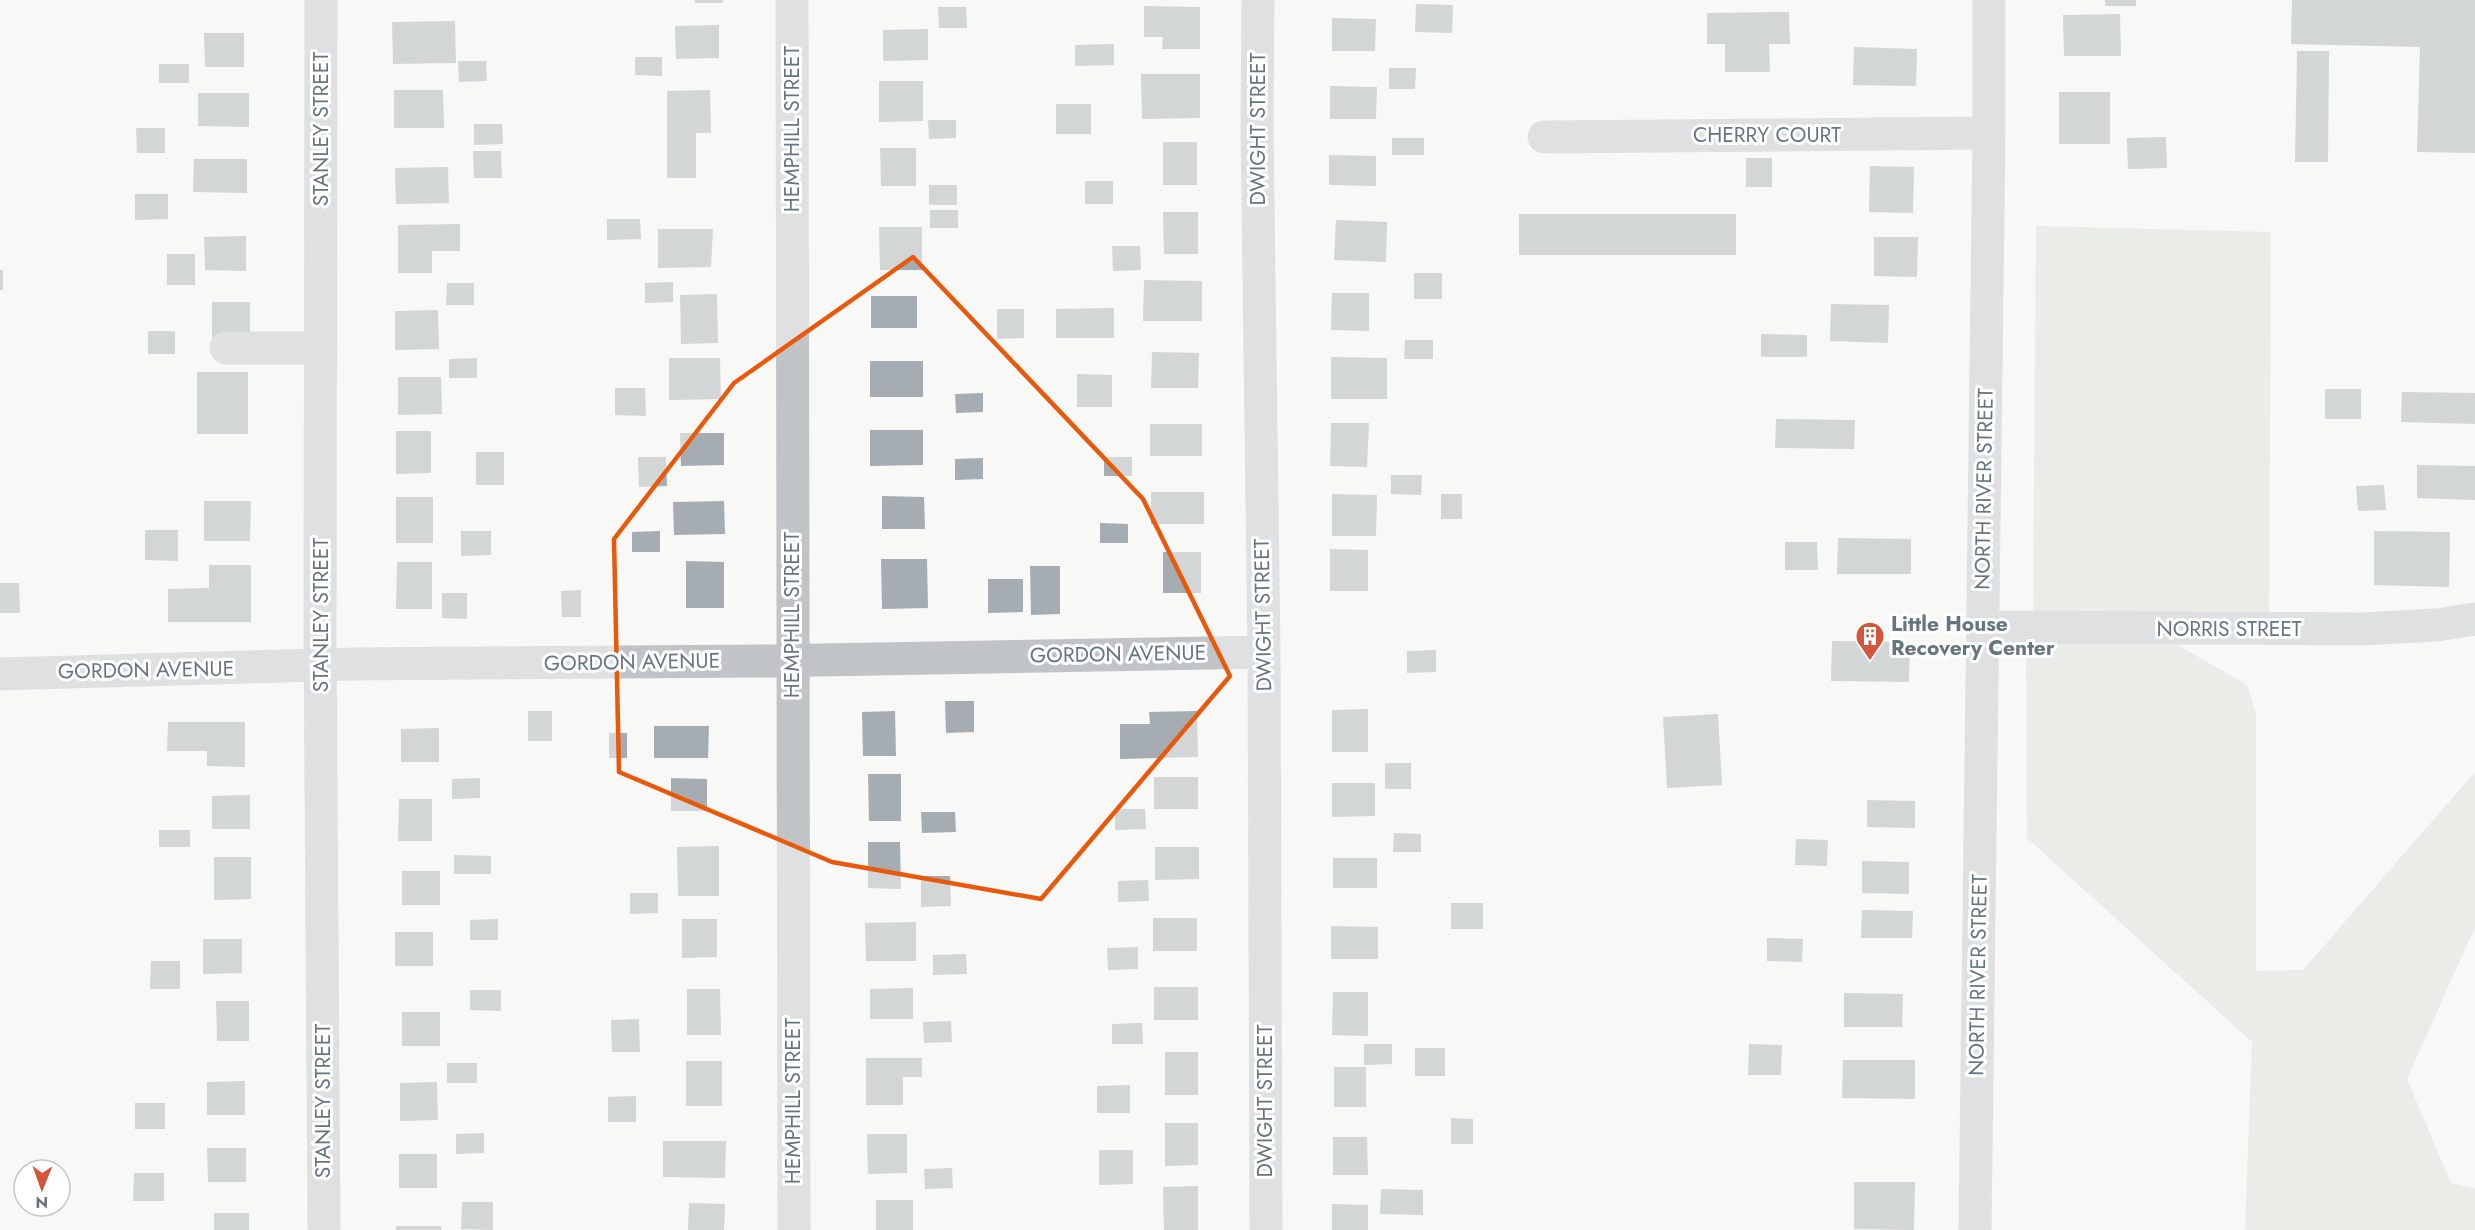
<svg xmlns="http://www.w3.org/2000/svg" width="2475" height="1230" viewBox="0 0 2475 1230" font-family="Jost,sans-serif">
  <rect width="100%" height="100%" fill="#f8f8f6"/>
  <path fill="#d9ddd6" d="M 2036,226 L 2271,232 L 2269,616 L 2033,618 Z
    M 2026,640 L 2174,643 L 2247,685 L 2256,714 L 2256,971 L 2303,970 L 2475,772 L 2475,927 L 2407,1079 L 2451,1183 L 2475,1188 L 2475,1230 L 2245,1230 L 2252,1042 L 2027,838 Z"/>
  <path fill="#a5adb2" d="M 695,0 L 723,0 L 723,3 L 695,3 Z
    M 2105,0 L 2136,0 L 2136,6 L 2105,6 Z
    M 2292,0 L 2475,0 L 2475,153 L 2417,152 L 2420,47 L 2291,44 Z
    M 1416,4 L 1453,5 L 1452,33 L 1415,32 Z
    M 1144,6 L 1200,7 L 1200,49 L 1162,49 L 1163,37 L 1144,37 Z
    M 938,7 L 966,7 L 967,28 L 939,28 Z
    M 1789,12 L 1790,44 L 1769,44 L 1770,72 L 1725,72 L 1725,44 L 1707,44 L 1707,13 Z
    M 2120,14 L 2121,56 L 2064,56 L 2063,15 Z
    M 1332,18 L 1376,19 L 1375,51 L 1332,51 Z
    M 455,21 L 456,63 L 393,64 L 392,22 Z
    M 719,25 L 719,58 L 676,59 L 675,26 Z
    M 928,29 L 928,60 L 883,61 L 883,30 Z
    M 204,33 L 244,33 L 244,67 L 205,67 Z
    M 1114,44 L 1114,65 L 1075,66 L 1075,45 Z
    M 1854,47 L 1917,49 L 1916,86 L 1853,85 Z
    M 2297,51 L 2329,51 L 2328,162 L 2295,162 Z
    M 635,57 L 662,57 L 662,76 L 635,75 Z
    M 458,61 L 486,61 L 487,81 L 459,82 Z
    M 159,64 L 189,64 L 189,83 L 159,83 Z
    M 1389,68 L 1416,68 L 1415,89 L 1389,89 Z
    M 1141,74 L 1200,74 L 1200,118 L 1142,119 Z
    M 879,81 L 923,81 L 923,121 L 879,122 Z
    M 1330,86 L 1377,87 L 1376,119 L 1330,119 Z
    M 394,90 L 443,90 L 444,128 L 394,128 Z
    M 710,90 L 711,133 L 696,133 L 696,178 L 667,178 L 667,91 Z
    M 2059,92 L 2110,92 L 2110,144 L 2059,144 Z
    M 198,93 L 249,93 L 249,127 L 198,126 Z
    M 1056,104 L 1091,104 L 1091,134 L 1056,134 Z
    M 928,120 L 956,120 L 956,138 L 929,139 Z
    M 474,124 L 502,124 L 503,144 L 474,145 Z
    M 136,128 L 165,128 L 165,153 L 137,153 Z
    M 2166,137 L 2167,168 L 2128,169 L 2127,138 Z
    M 1392,138 L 1424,138 L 1424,155 L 1392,155 Z
    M 1163,142 L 1197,142 L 1197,185 L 1163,185 Z
    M 880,148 L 916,148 L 916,186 L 881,186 Z
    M 473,151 L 501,151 L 502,178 L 474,178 Z
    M 1329,155 L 1376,156 L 1376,186 L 1329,185 Z
    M 1746,158 L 1772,158 L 1772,187 L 1746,187 Z
    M 194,159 L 247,159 L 247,193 L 193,192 Z
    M 1870,166 L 1914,167 L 1913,213 L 1869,212 Z
    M 448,167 L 449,203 L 396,204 L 395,168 Z
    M 1085,181 L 1113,181 L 1113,204 L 1085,204 Z
    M 929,185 L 957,185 L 957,205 L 929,205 Z
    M 135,194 L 168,194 L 168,219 L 135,220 Z
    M 930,210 L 958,210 L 958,228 L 930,228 Z
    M 1163,212 L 1198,212 L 1198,254 L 1164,254 Z
    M 1519,214 L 1736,214 L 1736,255 L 1519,255 Z
    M 607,219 L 640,219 L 641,239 L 607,240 Z
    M 1336,220 L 1387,222 L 1386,262 L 1334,260 Z
    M 460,224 L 460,251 L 432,251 L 432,273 L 398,273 L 398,225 Z
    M 879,227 L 922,227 L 922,270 L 880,270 Z
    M 658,229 L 713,229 L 711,267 L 658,268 Z
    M 246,236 L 246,271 L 205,270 L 204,237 Z
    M 1874,237 L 1918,237 L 1917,277 L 1874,276 Z
    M 1112,246 L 1140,246 L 1141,270 L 1113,271 Z
    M 167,254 L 195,254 L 195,285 L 167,285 Z
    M 0,270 L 3,270 L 3,290 L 0,290 Z
    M 1414,273 L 1442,273 L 1442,299 L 1414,299 Z
    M 1144,280 L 1202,281 L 1202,321 L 1143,321 Z
    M 673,282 L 673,302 L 645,303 L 645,283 Z
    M 447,283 L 474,283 L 474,305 L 446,305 Z
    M 1332,293 L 1369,293 L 1369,331 L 1331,330 Z
    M 717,294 L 718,343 L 681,344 L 680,295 Z
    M 871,296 L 917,296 L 917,328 L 871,328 Z
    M 212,302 L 250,302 L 250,338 L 212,338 Z
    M 1831,304 L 1889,305 L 1888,343 L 1830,341 Z
    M 1114,308 L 1114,338 L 1056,338 L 1056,309 Z
    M 997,309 L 1024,309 L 1024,338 L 997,339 Z
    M 438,310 L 439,349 L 395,350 L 395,311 Z
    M 148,331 L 175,331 L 175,354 L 148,354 Z
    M 1761,334 L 1807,335 L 1807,357 L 1761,357 Z
    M 1405,340 L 1433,340 L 1433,359 L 1404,359 Z
    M 1152,352 L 1199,353 L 1198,388 L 1151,388 Z
    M 1331,357 L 1387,358 L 1387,399 L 1331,399 Z
    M 477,358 L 477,378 L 449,378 L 449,359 Z
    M 669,358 L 720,358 L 721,399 L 669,400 Z
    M 870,361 L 923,361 L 923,397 L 870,397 Z
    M 197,372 L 248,372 L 248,434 L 197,434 Z
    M 1077,374 L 1112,375 L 1112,407 L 1077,407 Z
    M 398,377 L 441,377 L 442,414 L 398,415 Z
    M 615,388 L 645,388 L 646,416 L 615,415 Z
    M 2325,389 L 2361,389 L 2361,419 L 2325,419 Z
    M 2402,392 L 2475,393 L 2475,424 L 2401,422 Z
    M 983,393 L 983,412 L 956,413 L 955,394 Z
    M 1776,419 L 1855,420 L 1854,449 L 1775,448 Z
    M 1331,423 L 1369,423 L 1367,467 L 1330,466 Z
    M 1150,424 L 1202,424 L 1202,456 L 1150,456 Z
    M 870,430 L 923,430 L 923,465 L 870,466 Z
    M 396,431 L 431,431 L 431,473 L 396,474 Z
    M 680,433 L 724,433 L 724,465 L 681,466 Z
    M 476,452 L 504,452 L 504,485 L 476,485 Z
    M 638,457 L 666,457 L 667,486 L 639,487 Z
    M 1104,457 L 1132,457 L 1132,476 L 1104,476 Z
    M 983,458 L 983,479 L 955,480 L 955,459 Z
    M 2417,465 L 2475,466 L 2475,500 L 2417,498 Z
    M 1391,475 L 1422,475 L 1421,495 L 1391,494 Z
    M 2384,485 L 2386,510 L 2358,511 L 2356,486 Z
    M 1151,492 L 1204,492 L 1204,524 L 1151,524 Z
    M 1332,494 L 1377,495 L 1376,536 L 1332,536 Z
    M 1441,494 L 1462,494 L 1462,519 L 1441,519 Z
    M 882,496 L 924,497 L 925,529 L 882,529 Z
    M 396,497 L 433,497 L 433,543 L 396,543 Z
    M 204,501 L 251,501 L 250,541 L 204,541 Z
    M 724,501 L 725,534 L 674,535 L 673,502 Z
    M 1100,523 L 1128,524 L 1128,543 L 1100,543 Z
    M 145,530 L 178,530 L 178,561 L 145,560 Z
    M 461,531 L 491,531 L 491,555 L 461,556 Z
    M 660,531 L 660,552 L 632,552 L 632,532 Z
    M 2374,531 L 2450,532 L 2449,587 L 2374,585 Z
    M 1838,538 L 1911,539 L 1911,574 L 1837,574 Z
    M 1785,542 L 1817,542 L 1818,570 L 1785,570 Z
    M 1330,549 L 1368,550 L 1368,591 L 1330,591 Z
    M 1163,552 L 1201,552 L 1201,593 L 1163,593 Z
    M 881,559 L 927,559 L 928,608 L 882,609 Z
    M 686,561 L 724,562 L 724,608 L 686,608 Z
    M 397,562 L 432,562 L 432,609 L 396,609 Z
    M 209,565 L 251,565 L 251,622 L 168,622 L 168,589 L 209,588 Z
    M 1030,566 L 1060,566 L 1060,614 L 1031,615 Z
    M 988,579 L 1023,579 L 1023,612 L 988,613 Z
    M 0,583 L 19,583 L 20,613 L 0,613 Z
    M 581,590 L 581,617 L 562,617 L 561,591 Z
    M 442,593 L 467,593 L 467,619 L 442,618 Z
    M 1832,641 L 1910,642 L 1909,682 L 1831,681 Z
    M 1436,650 L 1436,672 L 1407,673 L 1407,651 Z
    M 945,701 L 974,701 L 974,732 L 946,733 Z
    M 1368,709 L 1368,752 L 1332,752 L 1332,710 Z
    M 528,711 L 552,711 L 552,741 L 528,741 Z
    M 895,711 L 896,756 L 863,756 L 862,712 Z
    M 1197,711 L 1198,757 L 1120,759 L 1120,724 L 1150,724 L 1149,712 Z
    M 1718,714 L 1722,785 L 1667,788 L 1663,717 Z
    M 168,722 L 245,722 L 245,767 L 207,766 L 207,751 L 167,751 Z
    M 654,726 L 709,726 L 708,758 L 654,758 Z
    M 439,728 L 439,762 L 401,762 L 401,729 Z
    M 609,733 L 627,733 L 627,758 L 609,758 Z
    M 1385,763 L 1411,763 L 1411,789 L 1385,789 Z
    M 868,774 L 901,774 L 901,821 L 869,821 Z
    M 1154,777 L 1198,777 L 1198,809 L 1154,809 Z
    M 480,778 L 480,798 L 452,799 L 452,779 Z
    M 671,778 L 707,779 L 707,811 L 671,811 Z
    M 1332,783 L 1375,783 L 1375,816 L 1332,817 Z
    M 250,795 L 250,829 L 212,829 L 212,796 Z
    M 399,799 L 432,799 L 432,841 L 398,841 Z
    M 1867,800 L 1915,801 L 1915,828 L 1867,827 Z
    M 1115,809 L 1145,809 L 1146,829 L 1115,830 Z
    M 921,812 L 955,812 L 956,832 L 922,833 Z
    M 159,830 L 190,830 L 190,847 L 159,847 Z
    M 1394,833 L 1421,834 L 1421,852 L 1393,852 Z
    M 1796,839 L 1828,840 L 1827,866 L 1795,865 Z
    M 868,842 L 900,842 L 901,889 L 868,888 Z
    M 719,846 L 719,896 L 678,896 L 677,847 Z
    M 1155,847 L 1199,847 L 1199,879 L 1155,880 Z
    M 454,855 L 491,856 L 491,874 L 454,874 Z
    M 214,857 L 251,857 L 251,899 L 214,900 Z
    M 1333,858 L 1377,858 L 1377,888 L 1333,888 Z
    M 1862,861 L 1909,862 L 1909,894 L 1862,893 Z
    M 402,871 L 440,871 L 440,905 L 402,905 Z
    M 921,876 L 950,876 L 951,906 L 921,907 Z
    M 1148,880 L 1149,901 L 1118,902 L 1118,881 Z
    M 630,893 L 658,893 L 658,913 L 630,914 Z
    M 1451,903 L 1483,903 L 1483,929 L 1451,929 Z
    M 1862,910 L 1913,911 L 1912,938 L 1861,938 Z
    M 1153,918 L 1197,918 L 1197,951 L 1153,951 Z
    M 498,919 L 498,940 L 470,940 L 470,920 Z
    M 682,919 L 717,919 L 717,957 L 682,958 Z
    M 916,922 L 916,961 L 866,961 L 865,923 Z
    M 1331,926 L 1378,927 L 1378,959 L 1331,959 Z
    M 395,932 L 433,932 L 433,966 L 395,966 Z
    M 1767,938 L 1803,939 L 1802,962 L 1767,961 Z
    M 203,939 L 242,939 L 242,973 L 203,974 Z
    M 1138,947 L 1138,969 L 1108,970 L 1107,948 Z
    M 966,954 L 967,974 L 933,975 L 933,955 Z
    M 151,961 L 180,961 L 180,989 L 150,989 Z
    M 1154,987 L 1198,987 L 1198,1020 L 1154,1020 Z
    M 913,988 L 913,1019 L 870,1019 L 870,989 Z
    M 687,989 L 720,989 L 721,1035 L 687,1035 Z
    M 470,990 L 501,990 L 501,1011 L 470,1010 Z
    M 1333,992 L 1368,992 L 1368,1036 L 1332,1035 Z
    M 1844,993 L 1903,994 L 1902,1027 L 1844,1027 Z
    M 216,1001 L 249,1001 L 249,1041 L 217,1041 Z
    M 402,1012 L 440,1012 L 440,1046 L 402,1046 Z
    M 639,1019 L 640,1052 L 612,1052 L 611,1020 Z
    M 951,1021 L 952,1042 L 924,1043 L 923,1022 Z
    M 1142,1023 L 1143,1044 L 1112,1044 L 1112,1024 Z
    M 1364,1044 L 1392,1044 L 1392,1064 L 1364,1065 Z
    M 1749,1044 L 1782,1045 L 1781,1075 L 1748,1075 Z
    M 1415,1048 L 1445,1048 L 1445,1076 L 1415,1076 Z
    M 1165,1052 L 1198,1052 L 1198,1095 L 1165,1095 Z
    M 866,1058 L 922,1058 L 922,1077 L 903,1077 L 903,1105 L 866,1105 Z
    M 1843,1060 L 1915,1060 L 1915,1099 L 1842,1098 Z
    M 686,1061 L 722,1061 L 722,1106 L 686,1106 Z
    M 447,1063 L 477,1063 L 477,1083 L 447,1083 Z
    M 1334,1067 L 1366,1067 L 1366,1107 L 1334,1107 Z
    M 245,1081 L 245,1115 L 207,1115 L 207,1082 Z
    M 437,1082 L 438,1120 L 400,1121 L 400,1083 Z
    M 1130,1085 L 1130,1113 L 1097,1113 L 1097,1086 Z
    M 636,1096 L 636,1122 L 608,1122 L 608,1097 Z
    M 135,1103 L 165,1103 L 165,1129 L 135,1129 Z
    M 1451,1118 L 1473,1119 L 1473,1144 L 1451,1144 Z
    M 1165,1123 L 1198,1123 L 1198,1165 L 1165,1166 Z
    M 484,1133 L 484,1153 L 456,1154 L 456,1134 Z
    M 867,1134 L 907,1134 L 907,1173 L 868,1174 Z
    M 1333,1137 L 1367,1137 L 1368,1175 L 1333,1175 Z
    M 663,1141 L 726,1141 L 725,1178 L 663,1177 Z
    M 207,1148 L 246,1148 L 246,1182 L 208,1182 Z
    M 1099,1150 L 1133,1150 L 1133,1184 L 1099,1185 Z
    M 399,1154 L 437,1154 L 437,1188 L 399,1188 Z
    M 952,1168 L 953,1188 L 925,1189 L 924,1169 Z
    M 134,1173 L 164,1173 L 164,1201 L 133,1201 Z
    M 1854,1182 L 1915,1182 L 1914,1230 L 1854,1229 Z
    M 1198,1186 L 1198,1230 L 1164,1230 L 1163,1187 Z
    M 1381,1189 L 1423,1190 L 1423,1215 L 1380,1214 Z
    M 876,1200 L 913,1200 L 913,1230 L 876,1230 Z
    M 462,1202 L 493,1202 L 493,1230 L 461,1229 Z
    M 689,1203 L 725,1204 L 724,1230 L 688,1230 Z
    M 1332,1204 L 1368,1205 L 1368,1230 L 1332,1230 Z
    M 214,1213 L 249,1213 L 249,1230 L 214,1230 Z
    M 396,1226 L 441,1226 L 441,1230 L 396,1230 Z"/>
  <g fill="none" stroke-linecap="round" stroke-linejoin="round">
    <path stroke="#c0c4c7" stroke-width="33" d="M 321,0 L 320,637 L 324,1230
      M 792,0 L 794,1230
      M 1258,0 L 1257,128 L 1264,652 L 1266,1230
      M 1544,137 L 1989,133
      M 226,348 L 321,348
      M 1983,627 L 2363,629 L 2436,625 L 2475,619
      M 0,674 L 354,664 L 764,661 L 1264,652
      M 1975,1230 L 1989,133 L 1989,0"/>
  </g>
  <path d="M0 0H2475V1230H0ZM 913,257 L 1143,499 L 1230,676 L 1041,899 L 832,862 L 619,772 L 614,539 L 734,383 Z" fill="#f8f8f6" fill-opacity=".55" fill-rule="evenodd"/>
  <path fill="none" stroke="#e8590c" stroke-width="4.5" stroke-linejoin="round" d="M 913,257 L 1143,499 L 1230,676 L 1041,899 L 832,862 L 619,772 L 614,539 L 734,383 Z"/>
  <defs>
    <g id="building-pin" transform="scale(1.5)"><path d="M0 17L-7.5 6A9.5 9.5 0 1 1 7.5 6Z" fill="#d2563d" stroke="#fff"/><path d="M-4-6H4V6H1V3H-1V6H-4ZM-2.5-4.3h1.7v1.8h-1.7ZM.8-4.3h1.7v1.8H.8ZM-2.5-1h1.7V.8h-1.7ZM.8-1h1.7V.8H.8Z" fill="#fff"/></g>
  </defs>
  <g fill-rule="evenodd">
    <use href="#building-pin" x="1870" y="636"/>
  </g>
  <g text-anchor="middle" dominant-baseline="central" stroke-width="6" stroke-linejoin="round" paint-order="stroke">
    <g font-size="21" fill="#66757e" stroke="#fff">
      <text transform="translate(321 129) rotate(-90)">STANLEY STREET</text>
      <text transform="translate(792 129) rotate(-90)">HEMPHILL STREET</text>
      <text transform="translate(1258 129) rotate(-90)">DWIGHT STREET</text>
      <text x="1767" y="135">CHERRY COURT</text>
      <text transform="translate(1984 489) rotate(-89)">NORTH RIVER STREET</text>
      <text transform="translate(321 615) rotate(-90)">STANLEY STREET</text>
      <text transform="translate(792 615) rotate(-90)">HEMPHILL STREET</text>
      <text transform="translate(1263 615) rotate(-91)">DWIGHT STREET</text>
      <text x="2229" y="629">NORRIS STREET</text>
      <text transform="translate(1118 654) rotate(-1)">GORDON AVENUE</text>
      <text transform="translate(632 662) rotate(-1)">GORDON AVENUE</text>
      <text transform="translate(146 670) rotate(-1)">GORDON AVENUE</text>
      <text transform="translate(1978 975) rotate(-89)">NORTH RIVER STREET</text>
      <text transform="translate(323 1101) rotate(-90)">STANLEY STREET</text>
      <text transform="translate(793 1101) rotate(-90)">HEMPHILL STREET</text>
      <text transform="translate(1265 1101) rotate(-90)">DWIGHT STREET</text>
    </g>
    <g font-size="21" font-weight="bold" fill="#66757e" stroke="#fff" text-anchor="start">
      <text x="1891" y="624">Little House<tspan x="1891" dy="24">Recovery Center</tspan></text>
    </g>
  </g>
  <g transform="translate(42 1188) rotate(181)"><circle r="28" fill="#ffffff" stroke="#c2c8cb" stroke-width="1.5"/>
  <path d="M0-4.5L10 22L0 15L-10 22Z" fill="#d2563d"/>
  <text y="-9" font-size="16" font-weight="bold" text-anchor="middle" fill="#66757e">N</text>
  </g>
</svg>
